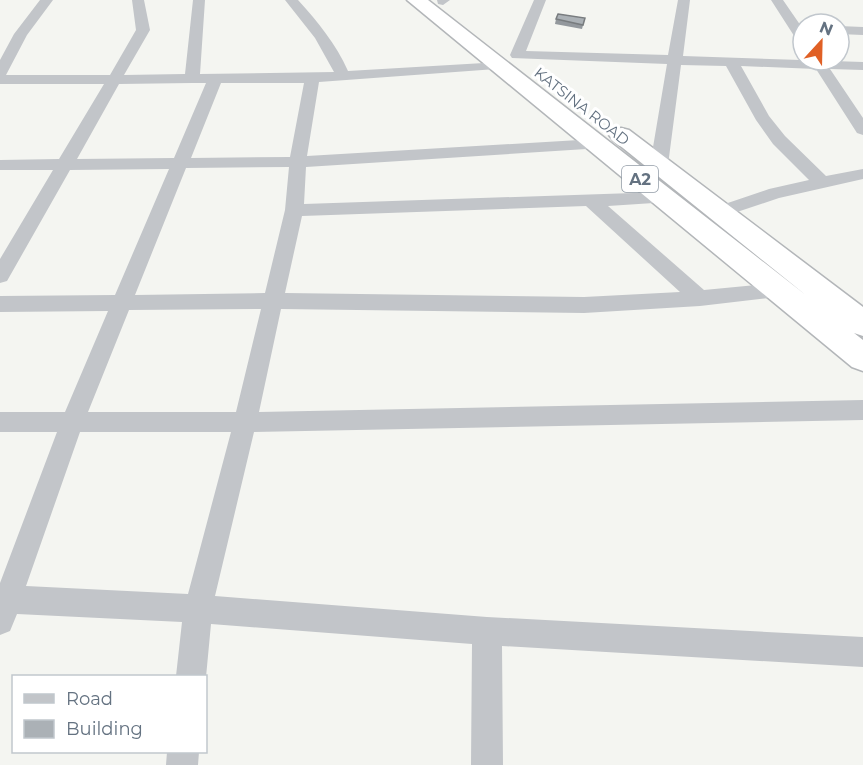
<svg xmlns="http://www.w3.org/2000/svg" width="863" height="765" viewBox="0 0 863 765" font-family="Montserrat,sans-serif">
  <rect width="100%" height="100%" fill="#f4f5f1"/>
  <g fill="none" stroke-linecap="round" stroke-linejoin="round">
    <g stroke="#b3b6b9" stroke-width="3">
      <path id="trunk" d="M 407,0 L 428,0 L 807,296 L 613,140 L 609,135 L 613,130 L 621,128 L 629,130 L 863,307 L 863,336 L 854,333 L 863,340 L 863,371 L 852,367 Z"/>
    </g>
    <path fill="#c2c5c9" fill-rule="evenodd" d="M 40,0 L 53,0 L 27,35 L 6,75 L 110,75 L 136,30 L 132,0 L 144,0 L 150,30 L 124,75 L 185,74 L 193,0 L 205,0 L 200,74 L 334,72 L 315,38 L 285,0 L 298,0 C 318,22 336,44 348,71 L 501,62 L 503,65 L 501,68 L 496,69 L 319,82 L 307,156 L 596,139 L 602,140 L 604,144 L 602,148 L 306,167 L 304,204 L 663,192 L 669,194 L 672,198 L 669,202 L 608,206 L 704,290 L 778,283 L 785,285 L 788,290 L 785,295 L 778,297 L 700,306 L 584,313 L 281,309 L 259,412 L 863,400 L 863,420 L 254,432 L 215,596 L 487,617 L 863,637 L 863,667 L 502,646 L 503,765 L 471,765 L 472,644 L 211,624 L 206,677 L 176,676 L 182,622 L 17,614 L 10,631 L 0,635 L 0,583 L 57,432 L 0,432 L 0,412 L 65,412 L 108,311 L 0,312 L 0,296 L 115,295 L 169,169 L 70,170 L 7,281 L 0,283 L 0,259 L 53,170 L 0,170 L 0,160 L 59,159 L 104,84 L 0,84 L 0,60 L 14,34 ZM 192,83 L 206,83 L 174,158 L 77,159 L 119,84 ZM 221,83 L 304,83 L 290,157 L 191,158 ZM 289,167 L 285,210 L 265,293 L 135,295 L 186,168 ZM 586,206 L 680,292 L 584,297 L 285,293 L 302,216 ZM 261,309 L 236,412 L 88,412 L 129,310 ZM 80,432 L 231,432 L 188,594 L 26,586 Z
      M 437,0 L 450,0 L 443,5 L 438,4 Z
      M 534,0 L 546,0 L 526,51 L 668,55 L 678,0 L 690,0 L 683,56 L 863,62 L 863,70 L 830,69 L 863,118 L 863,135 L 857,133 L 816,69 L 741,66 L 769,116 L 785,136 L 826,176 L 863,169 L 863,179 L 779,198 L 719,218 L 713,216 L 710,212 L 713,208 L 769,189 L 809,180 L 773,144 L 756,120 L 726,66 L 681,65 L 668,165 L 665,169 L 653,169 L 650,165 L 667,64 L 512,58 L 510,55 Z
      M 771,0 L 783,0 L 803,29 L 803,43 L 798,42 Z
      M 839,26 L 863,27 L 863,35 L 839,34 Z
      M 167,752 L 199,752 L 198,765 L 166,765 Z"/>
    <use href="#trunk" fill="#fff" fill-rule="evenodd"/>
  </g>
  <path fill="#93989d" d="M 585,18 L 582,29 L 555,24 L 556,19 Z"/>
  <path fill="#abb1b6" stroke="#787c7f" stroke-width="1.5" d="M 558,14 L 585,18 L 583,25 L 556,19 Z"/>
  <g text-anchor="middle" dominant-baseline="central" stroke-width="6" stroke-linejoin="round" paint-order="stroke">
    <g font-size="15" fill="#647281" stroke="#fff">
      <text transform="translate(582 106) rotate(38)">KATSINA ROAD</text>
    </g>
    <rect fill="#fff" stroke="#929ca7" stroke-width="1.5" x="622" y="166" width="36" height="26" rx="4.5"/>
    <g font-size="16" font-weight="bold" fill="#647281">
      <text x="640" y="179">A2</text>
    </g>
  </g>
  <rect x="12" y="675" width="195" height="78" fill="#ffffff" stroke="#c1c7cd" stroke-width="1.5"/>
  <rect x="24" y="694" width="30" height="9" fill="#c2c5c9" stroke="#c1c7cd" stroke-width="1.5"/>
  <text x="66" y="705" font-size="18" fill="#647281">Road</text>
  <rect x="24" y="720" width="30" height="18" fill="#abb1b6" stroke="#c1c7cd" stroke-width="1.5"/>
  <text x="66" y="735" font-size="18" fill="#647281">Building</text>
  <g transform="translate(821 42) rotate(22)"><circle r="28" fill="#ffffff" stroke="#c1c7cd" stroke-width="1.5"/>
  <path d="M0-4.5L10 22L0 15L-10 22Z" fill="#e06025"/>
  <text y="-9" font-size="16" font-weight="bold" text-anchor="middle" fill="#647281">N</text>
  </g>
</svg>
